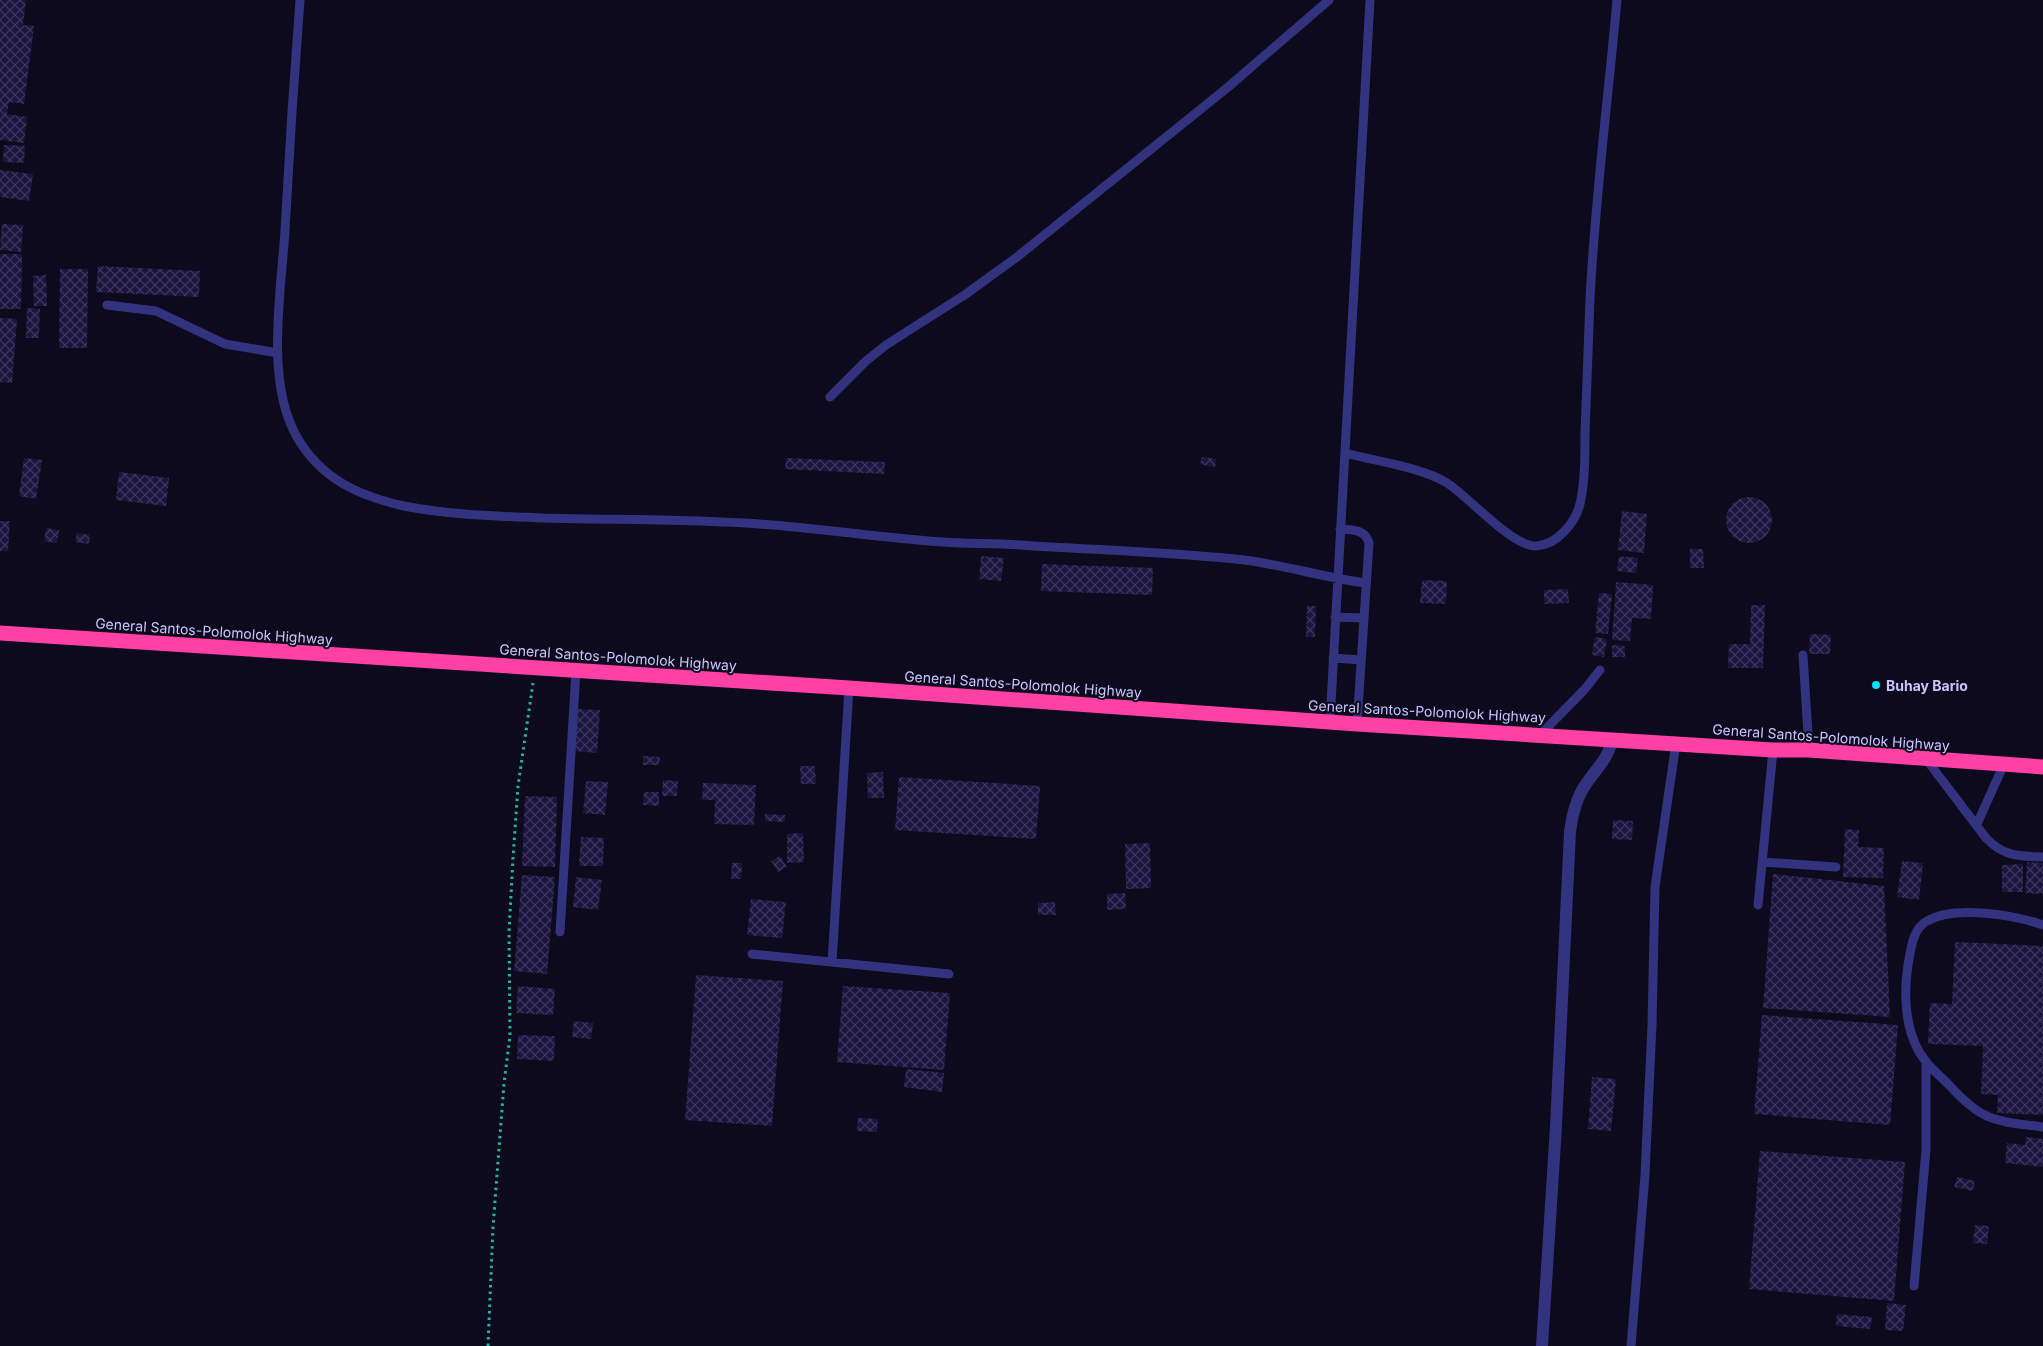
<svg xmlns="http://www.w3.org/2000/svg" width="2043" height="1346" viewBox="0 0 2043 1346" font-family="Inter,sans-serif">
  <defs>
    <pattern id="building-cross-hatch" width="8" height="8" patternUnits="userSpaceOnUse" patternTransform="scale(1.25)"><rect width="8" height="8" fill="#1b153f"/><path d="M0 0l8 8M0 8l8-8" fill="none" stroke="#3b365c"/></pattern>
  </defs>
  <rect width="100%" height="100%" fill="#0c0a1c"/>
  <path fill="url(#building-cross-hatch)" d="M 0,0 L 26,0 L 23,25 L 34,26 L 24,104 L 9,102 L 7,114 L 27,117 L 24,143 L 0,140 Z
    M 4,145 L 25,146 L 24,163 L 3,162 Z
    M 0,170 L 33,174 L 29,201 L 0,197 Z
    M 2,224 L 23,225 L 21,252 L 0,250 Z
    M 0,254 L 22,254 L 21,309 L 0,309 Z
    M 98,266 L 200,271 L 199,297 L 96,292 Z
    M 60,269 L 88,269 L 87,348 L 59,348 Z
    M 46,275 L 47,306 L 34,306 L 33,276 Z
    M 27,308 L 40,309 L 39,338 L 26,338 Z
    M 0,318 L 17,319 L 12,383 L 0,382 Z
    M 1202,457 L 1216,459 L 1215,467 L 1200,464 Z
    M 24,458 L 42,460 L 36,499 L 19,496 Z
    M 786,458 L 885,462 L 884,474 L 785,469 Z
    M 119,472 L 169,478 L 166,506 L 116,500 Z
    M1726 520a23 23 0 1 1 46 0a23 23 0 1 1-46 0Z
    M 1622,511 L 1647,514 L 1644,553 L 1618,550 Z
    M 0,521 L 10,521 L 8,551 L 0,551 Z
    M 46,528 L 59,530 L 57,543 L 44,541 Z
    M 77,533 L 90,535 L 89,544 L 75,542 Z
    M 1690,549 L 1703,549 L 1704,568 L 1690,568 Z
    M 981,556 L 1004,558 L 1001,581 L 979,579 Z
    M 1619,556 L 1638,558 L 1636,573 L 1617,571 Z
    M 1042,564 L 1153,568 L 1152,595 L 1041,591 Z
    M 1422,580 L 1447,581 L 1446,604 L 1420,603 Z
    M 1616,582 L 1653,585 L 1651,619 L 1632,618 L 1630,641 L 1612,640 Z
    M 1568,589 L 1569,603 L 1544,604 L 1544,590 Z
    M 1599,593 L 1612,594 L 1608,634 L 1595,633 Z
    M 1751,605 L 1765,605 L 1763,668 L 1728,668 L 1729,644 L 1750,644 Z
    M 1307,606 L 1316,606 L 1315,637 L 1306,637 Z
    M 1810,634 L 1831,635 L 1830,654 L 1809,654 Z
    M 1595,637 L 1607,639 L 1604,657 L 1592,655 Z
    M 1612,645 L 1625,646 L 1625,657 L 1612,657 Z
    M 577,709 L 600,710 L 597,753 L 574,751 Z
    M 643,756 L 660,757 L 659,765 L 643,765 Z
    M 800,766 L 815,766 L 816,784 L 801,784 Z
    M 883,772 L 884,798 L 868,798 L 867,773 Z
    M 899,777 L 1040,786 L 1036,839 L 895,830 Z
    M 663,780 L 678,781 L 677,796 L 662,796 Z
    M 586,781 L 608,782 L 605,815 L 583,813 Z
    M 703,783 L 756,785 L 754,825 L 714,824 L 715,800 L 702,800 Z
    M 644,792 L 659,792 L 659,806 L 643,805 Z
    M 525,796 L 557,797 L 555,867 L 522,866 Z
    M 765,814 L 785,815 L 785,822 L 765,821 Z
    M 1613,820 L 1633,821 L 1632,840 L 1612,839 Z
    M 1845,829 L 1859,830 L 1858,847 L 1884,848 L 1883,878 L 1843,877 Z
    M 803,833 L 804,862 L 787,863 L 787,834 Z
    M 581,837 L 604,838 L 603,866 L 579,866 Z
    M 1150,843 L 1151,888 L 1126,889 L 1125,844 Z
    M 780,856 L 787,867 L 778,872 L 771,861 Z
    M 1902,861 L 1923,863 L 1919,900 L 1897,897 Z
    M 2027,862 L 2043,863 L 2043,894 L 2025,893 Z
    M 732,863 L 742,863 L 741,879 L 731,879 Z
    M 2023,864 L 2023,892 L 2002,892 L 2002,865 Z
    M 1773,874 L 1884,886 L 1890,1017 L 1763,1008 Z
    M 522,875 L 555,877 L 547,974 L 514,971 Z
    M 576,877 L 602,880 L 598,910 L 573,907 Z
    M 1125,893 L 1126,909 L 1107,910 L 1107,894 Z
    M 751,899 L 786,902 L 782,938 L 747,935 Z
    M 1055,902 L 1056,915 L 1038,915 L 1038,903 Z
    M 1955,942 L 2043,946 L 2043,1115 L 1997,1113 L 1998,1095 L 1981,1094 L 1983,1046 L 1928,1044 L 1930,1003 L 1952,1004 Z
    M 696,975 L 783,981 L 772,1126 L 685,1120 Z
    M 518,986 L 555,989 L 553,1015 L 516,1013 Z
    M 843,986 L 950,993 L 944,1070 L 837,1062 Z
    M 1762,1015 L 1898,1025 L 1890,1125 L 1754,1114 Z
    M 574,1021 L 593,1023 L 591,1039 L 572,1037 Z
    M 518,1035 L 555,1036 L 554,1061 L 517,1059 Z
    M 906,1069 L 944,1073 L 942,1092 L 904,1087 Z
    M 1592,1077 L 1616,1079 L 1611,1131 L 1588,1129 Z
    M 858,1118 L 878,1119 L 877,1132 L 857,1131 Z
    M 2026,1137 L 2043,1139 L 2043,1167 L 2005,1163 L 2007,1143 L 2025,1145 Z
    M 1760,1151 L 1905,1162 L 1894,1301 L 1749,1289 Z
    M 1957,1177 L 1975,1181 L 1973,1191 L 1954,1187 Z
    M 1975,1225 L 1989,1226 L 1987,1244 L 1973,1243 Z
    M 1887,1303 L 1906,1305 L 1903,1331 L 1885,1330 Z
    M 1837,1314 L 1872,1317 L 1870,1329 L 1836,1326 Z"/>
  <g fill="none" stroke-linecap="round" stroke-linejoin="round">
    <path stroke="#25b4a4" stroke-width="3" stroke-dasharray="2.5 4" stroke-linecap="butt" d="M 488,1346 L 493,1227 L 504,1083 L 510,1036 L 509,932 L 513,858 L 518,786 L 533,683"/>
    <path stroke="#32327f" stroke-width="9" d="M 300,0 C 294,77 289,154 285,231 C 281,293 265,382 297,437 C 321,479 359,496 404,506 C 449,515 496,516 542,518 C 614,520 687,519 759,524 C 820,528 882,538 943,542 C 969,544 995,543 1020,545 C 1095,550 1170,552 1244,560 C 1285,565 1325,578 1366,583
      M 107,305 L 156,311 L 225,344 L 278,353
      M 830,397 L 866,361 L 886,345 L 966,294 L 1017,257 L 1227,88 L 1329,0
      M 1345,453 C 1374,461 1421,467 1447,483 C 1469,497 1511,546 1536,546 C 1557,545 1575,523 1580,504 C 1585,482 1585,456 1585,433 C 1587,389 1588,344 1590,299 C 1595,199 1608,100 1617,0
      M 1340,529 C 1352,530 1365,529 1369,543 L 1357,724
      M 1335,617 L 1364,618
      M 1803,655 L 1809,750
      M 1333,658 L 1361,660
      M 1330,722 L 1370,0
      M 1540,735 L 1584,690 L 1600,670
      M 1926,759 L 1986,838 C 2004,857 2019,856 2043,857
      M 1977,824 L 2004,764
      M 1762,862 L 1836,867
      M 1758,905 L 1773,750
      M 2043,925 C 2014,915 1955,905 1927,921 C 1912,929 1911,950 1908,965 C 1903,997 1905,1037 1927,1063 C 1934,1071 1942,1078 1949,1085 C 1959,1096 1973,1110 1987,1116 C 2004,1124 2025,1124 2043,1127
      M 560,932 L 576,671
      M 752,954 L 949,974
      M 832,962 L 849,688
      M 1914,1286 L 1926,1150 L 1926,1062
      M 1631,1346 L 1645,1175 L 1652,1025 L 1655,887 L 1676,743"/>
    <path stroke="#32327f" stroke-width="12" d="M 1542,1346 L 1556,1126 L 1570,832 C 1572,816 1575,801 1584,787 C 1597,767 1605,764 1613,739"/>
    <path stroke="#ff40a5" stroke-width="15" d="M 0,633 L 849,688 L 1357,724 L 1773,750 L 1809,750 L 2043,767"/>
  </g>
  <circle fill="#00e3f0" stroke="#0c0a1c" stroke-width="2" cx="1876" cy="685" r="5"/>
  <g text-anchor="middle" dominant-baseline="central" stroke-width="4" stroke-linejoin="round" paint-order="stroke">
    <g font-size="14" fill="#c9c5ff" stroke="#0c0a1c">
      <text transform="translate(214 631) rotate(4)">General Santos-Polomolok Highway</text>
      <text transform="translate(618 657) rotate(4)">General Santos-Polomolok Highway</text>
      <text transform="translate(1023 684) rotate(4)">General Santos-Polomolok Highway</text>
      <text transform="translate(1427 711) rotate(3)">General Santos-Polomolok Highway</text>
      <text transform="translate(1831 737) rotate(4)">General Santos-Polomolok Highway</text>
    </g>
    <g font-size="14" font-weight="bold" fill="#c9c5ff" stroke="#0c0a1c" text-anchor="start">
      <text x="1886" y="685">Buhay Bario</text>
    </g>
  </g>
</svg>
